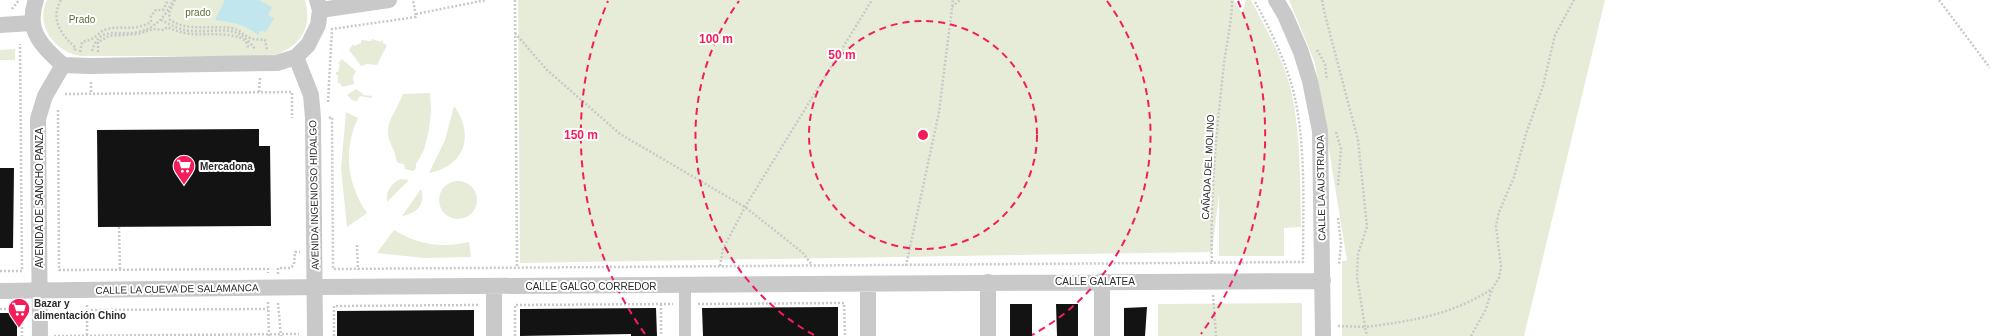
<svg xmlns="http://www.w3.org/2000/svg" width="1990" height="336" viewBox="0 0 1990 336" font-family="Arial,sans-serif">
  <rect width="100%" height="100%" fill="#fff"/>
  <path fill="#e6ecd8" d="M 47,0 L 305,0 C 313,29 300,46 273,56 L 81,56 C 56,53 34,25 47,0 Z
    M 518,0 L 1234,0 L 1242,13 L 1246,0 L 1251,0 C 1266,29 1283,58 1291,90 C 1301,135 1300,182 1301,227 L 1284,228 L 1284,256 L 1219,256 L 1219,194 L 1212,252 L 520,263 Z
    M 1289,0 L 1605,0 L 1524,336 L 1342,336 L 1342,261 L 1347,261 L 1315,63 Z
    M 372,39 L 381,42 L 382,40 L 383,41 L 383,43 L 387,45 L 377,65 L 367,64 L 361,66 L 349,50 L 353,44 L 354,46 L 361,43 L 361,40 L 371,41 Z
    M 15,49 L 15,60 L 0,60 L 0,50 Z
    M 342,59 L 356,71 L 353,77 L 354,84 L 342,87 L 340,83 L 338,84 L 338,75 L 336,75 L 336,72 L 338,72 L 340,64 L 338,63 Z
    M 356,89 L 364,95 L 372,96 L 372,98 L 360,96 L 357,101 L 352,100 L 347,95 Z
    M 430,93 L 431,111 L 429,129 L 424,150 L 416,164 L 416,168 L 413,171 L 405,169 L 404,164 L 398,163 C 395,159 396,155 394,151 C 380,124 394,118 403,94 Z
    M 454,106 C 475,135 465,166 429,173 L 445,140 Z
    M 346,112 L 358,118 C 343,150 347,184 367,213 L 347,227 L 341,168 Z
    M 401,179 L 409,180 L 387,202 C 386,191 391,183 401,179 Z
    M439 200a19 19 0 1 1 38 0a19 19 0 1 1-38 0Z
    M 421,189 C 426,205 417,213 402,216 Z
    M 394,230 C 418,245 442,248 469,242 L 471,257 L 424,258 L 377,253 Z
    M 1302,303 L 1302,336 L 1158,336 L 1158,304 Z"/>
  <path fill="#c2e6ee" d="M 225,0 L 259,0 L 272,7 L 268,15 L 274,18 L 266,32 L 260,31 L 258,35 C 244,24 232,22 215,20 Z"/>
  <path fill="#131313" d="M 259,129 L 259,146 L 270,146 L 271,226 L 98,227 L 97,130 Z
    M 0,168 L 14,168 L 13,248 L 0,248 Z
    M 1010,304 L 1032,304 L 1032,336 L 1010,336 Z
    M 1056,304 L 1078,304 L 1078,336 L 1057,336 Z
    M 838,307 L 838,336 L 703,336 L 702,308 Z
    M 1147,307 L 1145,336 L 1124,336 L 1124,308 Z
    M 656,308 L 657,336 L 631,336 L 631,334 L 520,336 L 520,309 Z
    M 474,310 L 474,336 L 337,336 L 337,311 Z
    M 0,313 L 17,313 L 17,336 L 0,336 Z"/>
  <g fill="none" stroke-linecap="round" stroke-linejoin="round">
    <path stroke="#c9c9c9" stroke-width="2.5" stroke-dasharray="2 2" stroke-linecap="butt" d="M 61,0 C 50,19 61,35 76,48 L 74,51
      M 175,0 L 169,13 L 170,20 C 188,32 211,25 231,28 C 241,30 243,35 250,38 C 254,40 260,39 265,40 L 267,50
      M 515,0 L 517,267
      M 1322,0 L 1325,15 L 1358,140 L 1367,227 L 1358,254 L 1357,277 L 1365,327 C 1412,321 1451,315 1492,289
      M 1939,0 L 1990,68
      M 952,7 L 960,0
      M 12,9 L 19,0
      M 416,14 L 486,0
      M 161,20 C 171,25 182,31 193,31 C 221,33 235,22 255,49
      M 515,33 L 547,70 L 620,134 L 745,207 L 802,252 L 812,265
      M 1317,50 L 1325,64 L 1327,80
      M 92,51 C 99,24 120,37 138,32 C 156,28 166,16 173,0
      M 80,52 L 82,42 C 85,41 88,41 91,39 C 97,37 100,31 107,29 C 124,25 134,32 151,22 L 151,16 L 156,10 L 163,10 L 168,0
      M 98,52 L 98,42 L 109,36 L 138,34 L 153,29 L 163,30 L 168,27 C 175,31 183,33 192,34 C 204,36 248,29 248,48
      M 91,82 L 91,93
      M 259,92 L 260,78
      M 65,94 L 292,92 L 292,118
      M 328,102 L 332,29 L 416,17 L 413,0
      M 58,110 L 59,270 L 268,269 L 268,273
      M 329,118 L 332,117 L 333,269 L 1303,262 C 1303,208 1306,151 1295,98 C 1287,63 1271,31 1254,0
      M 1336,132 L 1341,149 L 1338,185
      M 1338,218 L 1341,243 L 1339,264
      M 119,227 L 120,270
      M 357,245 L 358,270
      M 1212,262 C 1210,199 1216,136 1223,73 C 1225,48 1232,25 1232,0
      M 720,266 L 723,249 L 745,207 L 872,0
      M 906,266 L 939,112 L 953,0
      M 0,271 L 22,271 L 20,44
      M 278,274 L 278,268 L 291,268 L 294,264 L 295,252 L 300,252
      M 1213,295 L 1216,336
      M 268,302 L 269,336
      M 278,303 L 281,336
      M 661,304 L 661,336
      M 698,304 L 844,303 L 845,336
      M 87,305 L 87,336
      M 0,309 L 22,309 L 22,336
      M 87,310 L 268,309
      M 1338,326 L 1365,327 L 1367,336
      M 54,336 L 299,334
      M 334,336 L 334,306 L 478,305 L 478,307
      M 515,336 L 515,305 L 673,304
      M 1471,336 L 1486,309 L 1492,289 L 1499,278 L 1501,267 L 1496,226 L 1499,212 L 1514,177 L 1526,134 L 1543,86 L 1555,35 L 1574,0"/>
    <path stroke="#c9c9c9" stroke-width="12" d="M 685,285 L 685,336"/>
    <path stroke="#c9c9c9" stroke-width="16" d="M 36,0 C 25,30 42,47 63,65 L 90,66 L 277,63 L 296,57 L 308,45 L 318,25 L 320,10 L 317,0
      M 1276,0 L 1285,15 L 1301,52 L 1310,81 L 1320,131 L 1323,336
      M 320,10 L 389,0
      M 0,25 L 32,23
      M 296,57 L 311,95 L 313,118 L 315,336
      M 1102,281 L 1102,336
      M 988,282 L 988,336
      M 868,284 L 868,336
      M 494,287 L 494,336
      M 0,291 L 321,287 L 1323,281
      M 40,336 L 38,119 L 45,96 L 63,65"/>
  </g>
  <g fill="none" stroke="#f41d5a" stroke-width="2" stroke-dasharray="7 5">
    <circle cx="923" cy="135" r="114"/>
    <path d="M814 335A228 228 0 0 1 739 1M1107 1A228 228 0 0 1 1032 335"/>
    <path d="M645 334A342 342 0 0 1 608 1M1238 1A342 342 0 0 1 1201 334"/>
  </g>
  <defs>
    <g id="supermarket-pin" transform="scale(1.15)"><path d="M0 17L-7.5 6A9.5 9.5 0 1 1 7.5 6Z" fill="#f41d5a" stroke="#fff"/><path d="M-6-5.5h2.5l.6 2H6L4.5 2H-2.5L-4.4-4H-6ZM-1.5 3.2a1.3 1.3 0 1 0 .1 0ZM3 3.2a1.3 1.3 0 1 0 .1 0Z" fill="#fff"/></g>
  </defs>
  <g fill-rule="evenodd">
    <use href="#supermarket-pin" x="184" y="166"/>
    <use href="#supermarket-pin" x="19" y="309"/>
  </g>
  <g text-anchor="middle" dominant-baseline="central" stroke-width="4" stroke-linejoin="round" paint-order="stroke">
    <g font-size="10" fill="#5a6b36" stroke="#fff">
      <text x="198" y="12">prado</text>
      <text x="82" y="19">Prado</text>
    </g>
    <g font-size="10" font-weight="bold" fill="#2c2c2c" stroke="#fff" text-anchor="start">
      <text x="200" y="166">Mercadona</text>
      <text x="34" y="303">Bazar y<tspan x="34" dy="12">alimentación Chino</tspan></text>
    </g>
    <g font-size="10" fill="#2c2c2c" stroke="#fff">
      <text transform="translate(1208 167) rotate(-87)">CAÑADA DEL MOLINO</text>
      <text transform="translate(1321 188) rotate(-91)">CALLE LA AUSTRIADA</text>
      <text transform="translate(314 195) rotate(-91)">AVENIDA INGENIOSO HIDALGO</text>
      <text transform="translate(39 198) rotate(-90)">AVENIDA DE SANCHO PANZA</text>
      <text x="1095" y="281">CALLE GALATEA</text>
      <text x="591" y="286">CALLE GALGO CORREDOR</text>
      <text transform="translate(177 289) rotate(-1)">CALLE LA CUEVA DE SALAMANCA</text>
    </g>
  </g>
  <circle cx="923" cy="135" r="6" fill="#f41d5a" stroke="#fff" stroke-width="2"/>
  <g font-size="12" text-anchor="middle" font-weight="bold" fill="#f41d5a" stroke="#fff" stroke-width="4" stroke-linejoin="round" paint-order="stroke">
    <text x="716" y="43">100 m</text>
    <text x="842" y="59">50 m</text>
    <text x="581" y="139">150 m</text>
  </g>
</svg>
